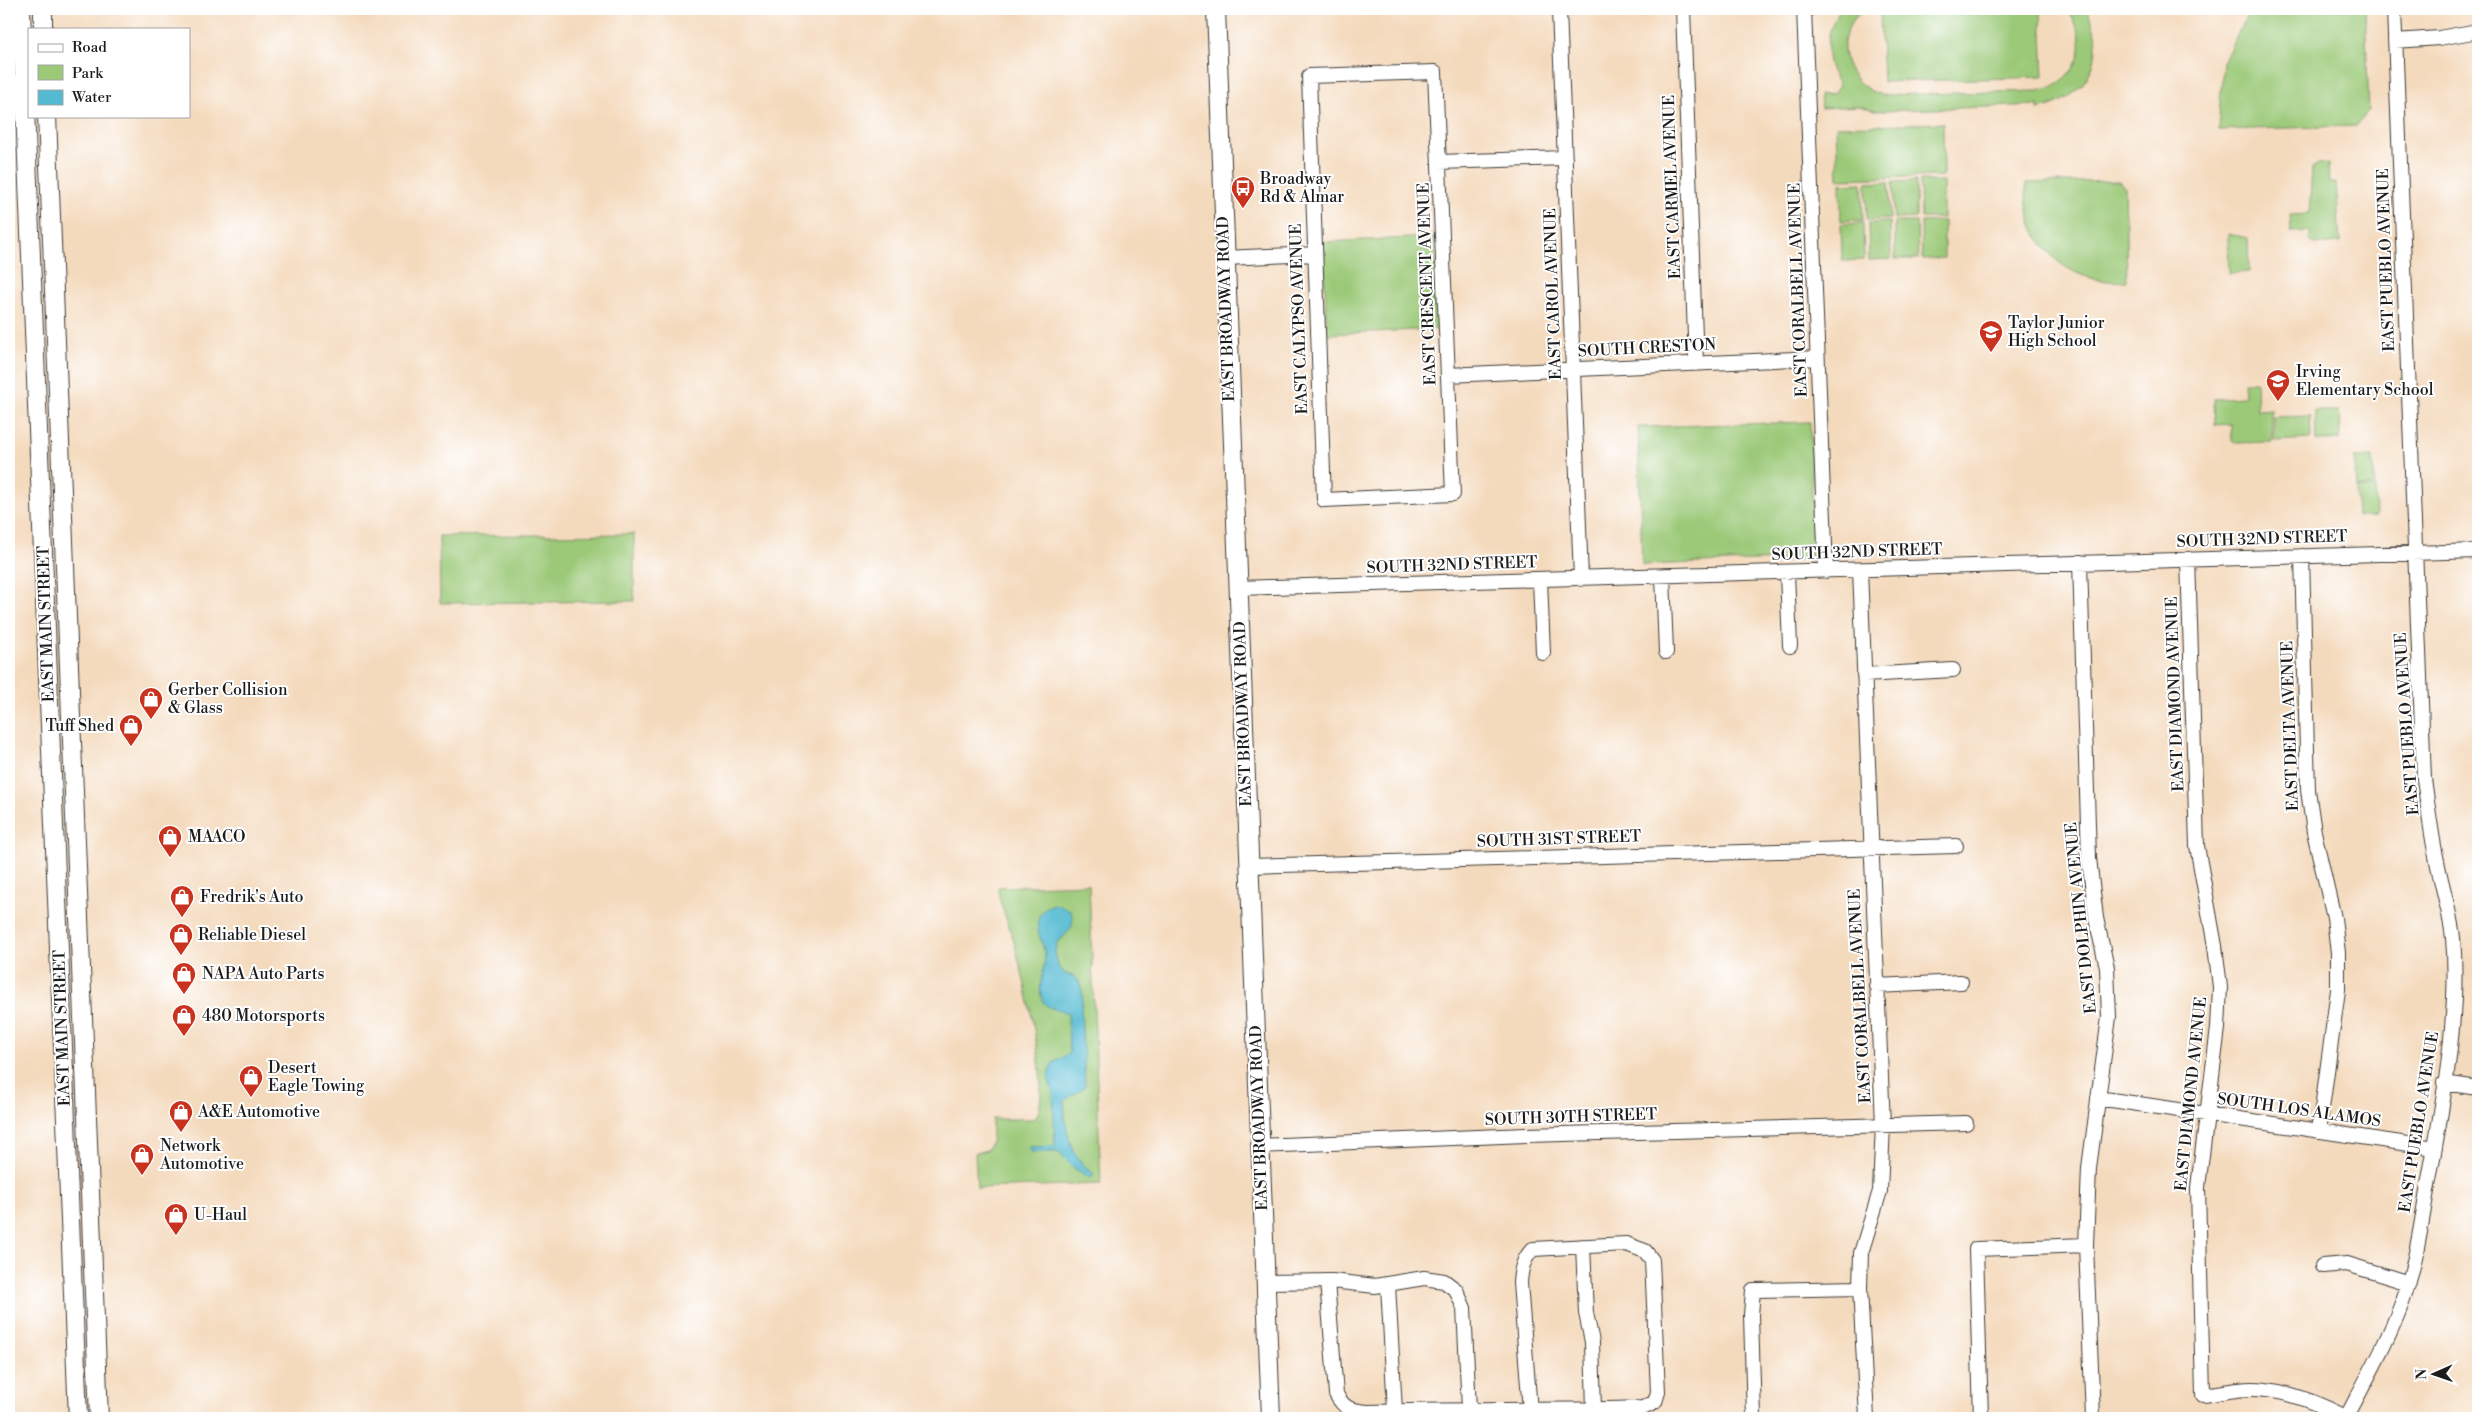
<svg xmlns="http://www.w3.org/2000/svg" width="2487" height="1427" viewBox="0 0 2487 1427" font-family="'Libre Bodoni',serif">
  <rect width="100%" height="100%" fill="#fff"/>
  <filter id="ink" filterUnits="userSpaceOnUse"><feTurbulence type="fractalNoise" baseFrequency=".02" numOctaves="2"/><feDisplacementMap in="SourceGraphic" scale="10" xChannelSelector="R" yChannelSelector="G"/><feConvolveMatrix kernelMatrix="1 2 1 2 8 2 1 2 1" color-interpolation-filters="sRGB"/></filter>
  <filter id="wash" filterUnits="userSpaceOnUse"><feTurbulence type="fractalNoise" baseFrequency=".0096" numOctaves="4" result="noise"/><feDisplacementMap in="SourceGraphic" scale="20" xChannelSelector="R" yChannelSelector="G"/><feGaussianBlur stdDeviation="1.12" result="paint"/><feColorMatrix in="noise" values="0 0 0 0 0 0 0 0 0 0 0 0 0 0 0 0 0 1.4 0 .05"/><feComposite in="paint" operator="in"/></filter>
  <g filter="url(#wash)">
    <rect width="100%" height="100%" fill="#f4dabd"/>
    <path fill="#9bc978" stroke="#5c724a" d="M 1841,9 L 1866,9 C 1828,33 1843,85 1882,95 L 2037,91 C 2078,85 2095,39 2065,9 L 2085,9 L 2087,11 C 2110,55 2087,100 2038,109 L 2038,105 L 1880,111 L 1858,106 L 1821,108 L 1820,95 L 1833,94 L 1839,86 C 1837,80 1833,75 1831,69 C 1824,48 1828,26 1841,9 Z
      M 1946,9 L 2041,9 L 2044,77 L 1883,82 L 1880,11 Z
      M 2253,9 L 2365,9 L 2369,111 L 2356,126 L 2218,130 L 2223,63 L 2249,11 Z
      M 1943,123 L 1944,176 L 1838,179 L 1836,126 Z
      M 2328,163 L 2329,183 L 2336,183 L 2340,243 L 2316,245 L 2310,241 L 2310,231 L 2291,232 L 2290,215 L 2309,214 L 2312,168 L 2318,164 Z
      M 1916,181 L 1916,218 L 1894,219 L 1893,182 Z
      M 1920,181 L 1943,181 L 1943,218 L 1921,218 Z
      M 2119,181 L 2125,188 L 2127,281 C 2067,286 2023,244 2026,183 Z
      M 1889,182 L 1890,219 L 1867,220 L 1866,183 Z
      M 1862,183 L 1863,220 L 1841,221 L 1840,184 Z
      M 1944,221 L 1944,258 L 1922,259 L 1921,222 Z
      M 1890,222 L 1891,259 L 1869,260 L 1868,223 Z
      M 1895,222 L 1917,222 L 1918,259 L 1895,259 Z
      M 1863,223 L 1864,260 L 1842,261 L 1841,224 Z
      M 2228,234 L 2248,238 L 2249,272 L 2229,273 Z
      M 1434,237 L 1438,329 L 1327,334 L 1323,242 Z
      M 2243,382 L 2256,382 L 2257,410 L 2271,409 L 2272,442 L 2236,443 L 2232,440 L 2231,424 L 2215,425 L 2214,399 L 2244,397 Z
      M 2315,411 L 2339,411 L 2340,440 L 2316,441 Z
      M 2310,416 L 2311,439 L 2274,441 L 2273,417 Z
      M 1810,422 L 1814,559 L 1642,565 L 1638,427 Z
      M 2373,457 L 2375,486 L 2356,487 L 2354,458 Z
      M 2356,488 L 2375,488 L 2376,516 L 2357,517 Z
      M 634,534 L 634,601 L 440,603 L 439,536 Z
      M 1089,884 L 1101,1184 L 977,1188 L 975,1153 L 987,1150 L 992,1140 L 992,1119 L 1034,1119 C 1055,1100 1022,970 1014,942 C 1010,925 998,903 998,887 Z"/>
    <path fill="#53bad1" stroke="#386b76" d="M 1055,904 L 1070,910 C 1077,926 1069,932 1057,942 L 1055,952 L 1058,966 L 1065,974 L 1073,976 L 1079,981 L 1083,995 L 1081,1011 L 1085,1085 C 1079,1094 1070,1094 1064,1102 C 1066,1132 1068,1155 1094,1174 L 1090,1178 L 1074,1168 L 1058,1152 L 1030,1152 L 1029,1147 L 1055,1146 L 1053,1093 L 1048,1077 L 1052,1064 L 1069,1053 L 1068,1014 C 1060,1007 1047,1012 1042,999 C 1037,986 1045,970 1045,957 C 1045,945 1036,934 1038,922 C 1039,912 1046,906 1055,904 Z"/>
  </g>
  <g filter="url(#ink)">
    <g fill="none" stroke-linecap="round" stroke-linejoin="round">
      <g stroke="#3c3834" stroke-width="16">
        <path id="minor" d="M 1559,9 L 1581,579
          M 1683,9 L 1696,364
          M 1804,9 L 1826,571
          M 2395,41 L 2439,38 L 2478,31
          M 1435,72 L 1453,494 L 1324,500 L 1309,76 Z
          M 1439,162 L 1565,158
          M 1225,258 L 1314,254
          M 1448,375 L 1817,358
          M 2302,556 L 2308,790 L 2314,832 L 2334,918 L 2338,953 L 2338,990 L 2319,1131
          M 2188,559 L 2197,846 L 2215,946 L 2220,987 L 2218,1028 L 2198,1187 L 2203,1395 C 2224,1392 2245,1387 2266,1390 C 2295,1393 2322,1405 2347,1418
          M 2080,562 L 2089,858 L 2096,918 L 2107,968 L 2109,1017 L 2089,1168 L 2086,1245 L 2093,1418
          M 1860,570 L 1883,1125 L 1880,1191 L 1861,1253 L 1860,1288 L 1867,1418
          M 1787,573 L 1790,646
          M 1663,576 L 1666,652
          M 1540,580 L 1543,653
          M 1237,588 L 2478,551
          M 1864,675 L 1953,670
          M 1249,866 L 1956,846
          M 1876,986 L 1961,982
          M 2444,1083 L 2478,1088
          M 2098,1098 L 2435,1148
          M 1260,1146 L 1526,1135 L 1966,1123
          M 1583,1246 L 1586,1313 L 1592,1342 L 1594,1410
          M 2322,1266 L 2347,1264 L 2409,1283
          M 1327,1281 L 1336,1394 C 1344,1409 1350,1410 1367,1412 C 1459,1409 1551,1411 1643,1408 L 1655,1402 L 1658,1392 L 1652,1260 L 1645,1251 L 1626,1244 L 1533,1249 C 1523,1259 1521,1269 1520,1283 L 1530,1411
          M 1266,1282 L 1332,1281 L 1375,1286 L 1424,1278 L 1444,1281 L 1456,1290 L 1464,1308 L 1469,1409
          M 1388,1285 L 1395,1411
          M 1754,1418 L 1751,1315 L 1753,1290 L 1860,1288
          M 1981,1418 L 1976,1249 L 2086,1245
          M 2346,1418 C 2366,1380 2387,1343 2402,1303 C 2416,1265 2421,1225 2428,1185 C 2442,1110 2460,1014 2453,938 C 2450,912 2442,887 2437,861 C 2431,834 2428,806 2424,779 L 2394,9"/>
      </g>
      <g stroke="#3c3834" stroke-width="20">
        <path id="major" d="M 21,9 L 78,1418
          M 43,9 L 43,29
          M 1216,9 L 1271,1418
          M 47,116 L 99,1418"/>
      </g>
      <use href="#minor" stroke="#fff" stroke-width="14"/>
      <use href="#major" stroke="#fff" stroke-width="18"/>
    </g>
  </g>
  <defs>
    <g id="bus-pin" transform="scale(1.25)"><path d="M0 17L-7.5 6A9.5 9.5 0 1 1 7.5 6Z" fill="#c8321e" stroke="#fff"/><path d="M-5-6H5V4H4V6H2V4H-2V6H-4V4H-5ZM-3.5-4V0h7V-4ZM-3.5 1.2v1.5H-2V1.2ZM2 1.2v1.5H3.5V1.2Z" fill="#fff"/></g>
    <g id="school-pin" transform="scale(1.25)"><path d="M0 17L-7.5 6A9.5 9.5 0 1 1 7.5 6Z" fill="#c8321e" stroke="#fff"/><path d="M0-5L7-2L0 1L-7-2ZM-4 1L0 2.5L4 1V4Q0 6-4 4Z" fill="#fff"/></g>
    <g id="shop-pin" transform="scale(1.25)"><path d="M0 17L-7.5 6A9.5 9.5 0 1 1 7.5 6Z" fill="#c8321e" stroke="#fff"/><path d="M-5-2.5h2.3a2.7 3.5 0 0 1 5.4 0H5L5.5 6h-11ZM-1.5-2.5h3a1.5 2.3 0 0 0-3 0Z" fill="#fff"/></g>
  </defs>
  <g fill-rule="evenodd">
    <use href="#bus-pin" x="1243" y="188"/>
    <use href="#school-pin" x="1991" y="332"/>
    <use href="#school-pin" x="2278" y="381"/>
    <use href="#shop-pin" x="151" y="699"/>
    <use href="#shop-pin" x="131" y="726"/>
    <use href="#shop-pin" x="170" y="837"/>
    <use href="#shop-pin" x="182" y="897"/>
    <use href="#shop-pin" x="181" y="935"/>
    <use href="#shop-pin" x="184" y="974"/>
    <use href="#shop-pin" x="184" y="1016"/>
    <use href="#shop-pin" x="251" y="1077"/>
    <use href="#shop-pin" x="181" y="1112"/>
    <use href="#shop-pin" x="142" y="1155"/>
    <use href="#shop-pin" x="176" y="1215"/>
  </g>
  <g text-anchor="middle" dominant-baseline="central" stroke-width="4" stroke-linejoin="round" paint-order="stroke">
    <g font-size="16" fill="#1c1c1c" stroke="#fff" text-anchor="start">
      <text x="1260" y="179">Broadway<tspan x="1260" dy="18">Rd &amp; Almar</tspan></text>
      <text x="2008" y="323">Taylor Junior<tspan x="2008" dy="18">High School</tspan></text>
      <text x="2296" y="372">Irving<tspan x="2296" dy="18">Elementary School</tspan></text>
      <text x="168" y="690">Gerber Collision<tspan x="168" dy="18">&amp; Glass</tspan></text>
      <text x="114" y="726" text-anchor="end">Tuff Shed</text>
      <text x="188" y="837">MAACO</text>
      <text x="200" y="897">Fredrik's Auto</text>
      <text x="198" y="935">Reliable Diesel</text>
      <text x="202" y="974">NAPA Auto Parts</text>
      <text x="202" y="1016">480 Motorsports</text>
      <text x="268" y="1068">Desert<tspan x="268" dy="18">Eagle Towing</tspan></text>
      <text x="198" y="1112">A&amp;E Automotive</text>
      <text x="160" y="1146">Network<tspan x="160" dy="18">Automotive</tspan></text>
      <text x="194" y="1215">U-Haul</text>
    </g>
    <g font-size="16" fill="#1c1c1c" stroke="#fff">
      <text transform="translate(1672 187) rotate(-92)">EAST CARMEL AVENUE</text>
      <text transform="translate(2386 260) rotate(-92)">EAST PUEBLO AVENUE</text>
      <text transform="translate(1427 284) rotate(-92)">EAST CRESCENT AVENUE</text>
      <text transform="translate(1798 290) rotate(-92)">EAST CORALBELL AVENUE</text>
      <text transform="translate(1553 294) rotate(-92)">EAST CAROL AVENUE</text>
      <text transform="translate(1226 309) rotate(-92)">EAST BROADWAY ROAD</text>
      <text transform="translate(1299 319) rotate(-92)">EAST CALYPSO AVENUE</text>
      <text transform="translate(1647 348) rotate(-3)">SOUTH CRESTON</text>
      <text transform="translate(2262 539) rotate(-2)">SOUTH 32ND STREET</text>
      <text transform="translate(1857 552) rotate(-2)">SOUTH 32ND STREET</text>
      <text transform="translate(1452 565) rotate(-2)">SOUTH 32ND STREET</text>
      <text transform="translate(46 624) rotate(-92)">EAST MAIN STREET</text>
      <text transform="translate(2175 694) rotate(-92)">EAST DIAMOND AVENUE</text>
      <text transform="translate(1243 714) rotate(-92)">EAST BROADWAY ROAD</text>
      <text transform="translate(2407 724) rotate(-94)">EAST PUEBLO AVENUE</text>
      <text transform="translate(2290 726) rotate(-92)">EAST DELTA AVENUE</text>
      <text transform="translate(1559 839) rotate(-2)">SOUTH 31ST STREET</text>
      <text transform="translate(2081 918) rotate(-96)">EAST DOLPHIN AVENUE</text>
      <text transform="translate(1860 996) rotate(-93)">EAST CORALBELL AVENUE</text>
      <text transform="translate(62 1028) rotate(-92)">EAST MAIN STREET</text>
      <text transform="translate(2191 1094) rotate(-84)">EAST DIAMOND AVENUE</text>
      <text transform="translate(2299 1110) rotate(8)">SOUTH LOS ALAMOS</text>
      <text transform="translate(1571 1117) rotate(-2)">SOUTH 30TH STREET</text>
      <text transform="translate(1259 1118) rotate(-92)">EAST BROADWAY ROAD</text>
      <text transform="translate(2419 1122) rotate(-81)">EAST PUEBLO AVENUE</text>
    </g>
  </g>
  <rect width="2487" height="1427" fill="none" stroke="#fff" stroke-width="30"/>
  <rect x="28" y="28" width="162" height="90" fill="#ffffff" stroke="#a4a4a4"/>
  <rect x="38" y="44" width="25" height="8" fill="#ffffff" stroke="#a4a4a4"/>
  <text x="72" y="52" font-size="15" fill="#1c1c1c">Road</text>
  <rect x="38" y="65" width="25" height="15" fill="#9bc978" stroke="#a4a4a4"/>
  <text x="72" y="78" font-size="15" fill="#1c1c1c">Park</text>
  <rect x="38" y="90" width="25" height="15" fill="#53bad1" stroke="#a4a4a4"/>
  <text x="72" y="102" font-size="15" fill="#1c1c1c">Water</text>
  <g transform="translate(2434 1374) rotate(268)" stroke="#ffffff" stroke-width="4" paint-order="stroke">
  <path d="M0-4L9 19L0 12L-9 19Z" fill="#1c1c1c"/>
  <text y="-8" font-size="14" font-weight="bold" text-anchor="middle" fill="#1c1c1c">N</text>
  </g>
</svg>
